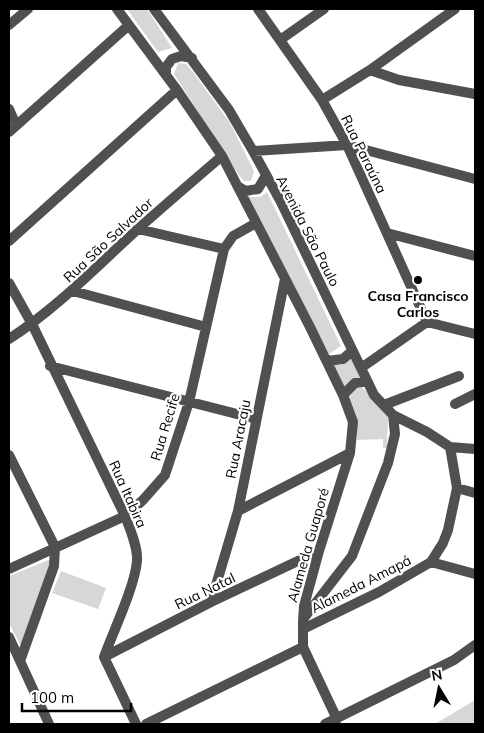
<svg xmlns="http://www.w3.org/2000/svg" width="484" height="733" viewBox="0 0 484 733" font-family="Mulish,sans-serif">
  <rect width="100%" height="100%" fill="#fff"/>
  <path fill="#d7d7d7" d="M 127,9 L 147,9 L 172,48 L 158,52 Z
    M 178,63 L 186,64 L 193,72 L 230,123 L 254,171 L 251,181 L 244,181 L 234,169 L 174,74 Z
    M 267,192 L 341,346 L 329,354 L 249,197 L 260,197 Z
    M 351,355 L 361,377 L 343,389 L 331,365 L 342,365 Z
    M 361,386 L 388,415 L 387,448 L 383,448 L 383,439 L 357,440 L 357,429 L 346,397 L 354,388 Z
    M 51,559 L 22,648 L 9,623 L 9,576 Z
    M 61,571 L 106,588 L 98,609 L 52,593 Z
    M 475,700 L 475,724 L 435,724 Z"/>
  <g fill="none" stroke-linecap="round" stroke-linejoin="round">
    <path stroke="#505050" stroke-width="10" d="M 117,9 L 177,90 L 222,156 L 310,327 L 343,395 L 353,422 L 350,453 L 319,551 L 304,606 L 303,621 L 303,647 L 337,719
      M 154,9 L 229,110 L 253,151 L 281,202 L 374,395 L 393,415 L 427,432 L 450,447 L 475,449
      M 258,9 L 322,100 L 347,145 L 427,322
      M 9,25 L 28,9
      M 280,40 L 324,9
      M 370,70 L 399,80 L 475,94
      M 166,75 L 166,67 L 172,59 L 181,56 L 192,58
      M 322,100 L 370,70 L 455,9
      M 9,109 L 16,125
      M 9,132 L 129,25
      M 253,151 L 347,145 L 475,179
      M 239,187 L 245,191 L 258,189 L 265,177
      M 138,229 L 224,249
      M 387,233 L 475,256
      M 9,241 L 177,90
      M 9,283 L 32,324 L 125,516 C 130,529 138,547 137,561 C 135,586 113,632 104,657 L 136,724
      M 73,291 L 206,327
      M 9,339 C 57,308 96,267 139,228 C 166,204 194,180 222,156
      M 327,361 L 343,359 L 352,351
      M 50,366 L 256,419
      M 361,368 L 427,322 L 475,334
      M 343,395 L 355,383 L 367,381
      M 455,404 L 475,394
      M 384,405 L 459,376
      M 9,455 L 55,547
      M 457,488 L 475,493
      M 238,511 L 350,453
      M 431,562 L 475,574
      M 9,569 L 125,516 L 143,500 L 165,475 L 189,402 L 224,249 L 233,236 L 256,223
      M 211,602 L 238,511 L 285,279
      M 304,618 L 352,556 L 388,463 L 395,434 L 393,415
      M 303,629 L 379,592 L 431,562 L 443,543 L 448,530 L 457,488 L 450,447
      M 9,637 L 49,724
      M 104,657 L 211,602 L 319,551
      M 20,661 L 54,566 L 55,547
      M 146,724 L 303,647
      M 325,724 L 454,660 L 475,645"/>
  </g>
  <circle fill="#000" stroke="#fff" stroke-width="2" cx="418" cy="280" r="5"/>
  <g text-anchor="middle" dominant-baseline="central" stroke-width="4.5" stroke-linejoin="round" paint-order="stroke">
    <g font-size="14" fill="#000" stroke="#fff">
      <text transform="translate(364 154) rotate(64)">Rua Paraúna</text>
      <text transform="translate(308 231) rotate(63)">Avenida São Paulo</text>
      <text transform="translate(108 240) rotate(-43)">Rua São Salvador</text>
      <text transform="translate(165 427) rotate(-73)">Rua Recife</text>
      <text transform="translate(238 439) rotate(-79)">Rua Aracaju</text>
      <text transform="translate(128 494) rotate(66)">Rua Itabira</text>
      <text transform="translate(308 545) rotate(-74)">Alameda Guaporé</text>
      <text transform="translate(361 584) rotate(-27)">Alameda Amapá</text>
      <text transform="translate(205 591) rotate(-26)">Rua Natal</text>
    </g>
    <g font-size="14" font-weight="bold" fill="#000" stroke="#fff">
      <text x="418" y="296">Casa Francisco<tspan x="418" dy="16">Carlos</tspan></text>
    </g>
  </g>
  <rect width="484" height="733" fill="none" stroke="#000000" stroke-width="20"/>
  <g transform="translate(439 688) rotate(350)" stroke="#ffffff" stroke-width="4" paint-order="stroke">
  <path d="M0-4L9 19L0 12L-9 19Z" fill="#000000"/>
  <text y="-8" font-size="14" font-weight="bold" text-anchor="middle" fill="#000000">N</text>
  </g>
  <path d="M22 703v8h109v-8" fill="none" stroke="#000000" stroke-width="2.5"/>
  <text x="30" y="703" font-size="15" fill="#000000" stroke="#ffffff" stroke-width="4" paint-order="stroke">100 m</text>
</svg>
